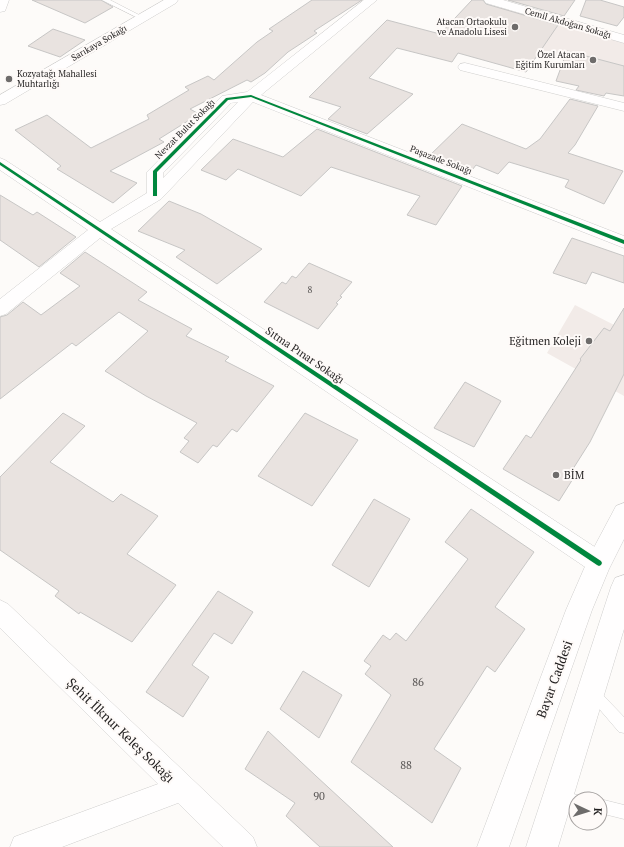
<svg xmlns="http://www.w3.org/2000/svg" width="624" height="847" viewBox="0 0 624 847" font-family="'PT Serif',serif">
  <rect width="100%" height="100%" fill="#fdfbf9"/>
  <path fill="#f2ebe8" d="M 503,7 L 624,42 L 624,78 L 478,36 Z
    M 575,305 L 624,330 L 624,396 L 547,353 Z"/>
  <path fill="#e9e3e0" stroke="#c7c6c5" d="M 32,0 L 101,0 L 113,7 L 85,23 Z
    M 312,0 L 362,0 L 314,31 L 317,33 L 288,52 L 265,73 L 251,82 L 247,80 L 190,109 L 199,114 L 159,139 L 164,142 L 110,171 L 137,183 L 113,203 L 57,169 L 61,166 L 15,130 L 47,115 L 91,148 L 149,119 L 147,115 L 189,90 L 185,87 L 208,76 L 214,80 L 257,42 L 273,31 L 269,29 Z
    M 472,0 L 483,0 L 486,4 L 558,25 L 526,72 L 458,53 L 452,62 L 397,48 L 369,78 L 413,94 L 367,134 L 328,119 L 341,107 L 309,97 L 387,20 L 440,34 Z
    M 508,0 L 575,0 L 564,16 Z
    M 586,0 L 600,0 L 624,7 L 624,17 L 617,26 L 580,16 Z
    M 53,29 L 85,40 L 60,57 L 28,46 Z
    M 567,51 L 624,66 L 624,96 L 606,93 L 604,96 L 576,90 L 579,86 L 556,81 Z
    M 570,99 L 598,106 L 575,145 L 568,153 L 623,171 L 604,204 L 565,187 L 569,180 L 509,162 L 498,174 L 476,165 L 469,174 L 427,158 L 462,124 L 526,149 L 540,139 Z
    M 317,129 L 462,186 L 436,225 L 407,215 L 420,196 L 331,167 L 301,196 L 238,169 L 226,180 L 201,170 L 233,139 L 283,157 Z
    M 0,195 L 33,215 L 37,212 L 76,237 L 39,267 L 0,240 Z
    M 169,201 L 201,214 L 262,249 L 217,284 L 176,257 L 185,250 L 138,231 Z
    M 572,238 L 624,256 L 624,283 L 592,272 L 586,284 L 553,273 Z
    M 85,252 L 147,292 L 138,300 L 192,329 L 186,336 L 229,357 L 225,361 L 274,386 L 237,432 L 232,429 L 217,447 L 213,445 L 198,463 L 180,452 L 189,441 L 184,438 L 197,423 L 146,396 L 105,371 L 148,331 L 119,312 L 76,346 L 72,343 L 0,399 L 0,317 L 7,315 L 23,302 L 41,315 L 80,286 L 60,273 Z
    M 309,263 L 352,282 L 340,296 L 342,297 L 336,303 L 338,304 L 318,329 L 264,302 L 282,282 L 286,284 L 292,276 L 296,278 Z
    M 624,308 L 624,374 L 590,442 L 571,472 L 576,474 L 559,501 L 503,469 L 526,435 L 531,438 L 581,360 L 580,359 L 604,328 L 610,331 Z
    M 465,382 L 501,401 L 474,447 L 434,428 Z
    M 63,413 L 85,426 L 50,462 L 113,502 L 121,494 L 158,516 L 127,554 L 176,585 L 132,642 L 80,612 L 79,614 L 55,596 L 59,591 L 0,550 L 0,477 Z
    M 305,413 L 358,440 L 312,506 L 258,476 Z
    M 374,499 L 410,519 L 369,587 L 332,565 Z
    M 471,509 L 534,552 L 495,607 L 525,629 L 495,672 L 487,666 L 434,749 L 461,768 L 432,823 L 351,762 L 391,695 L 365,674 L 371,666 L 364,661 L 383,635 L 390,640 L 396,633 L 406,641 L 468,559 L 445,542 Z
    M 218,591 L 253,612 L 232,644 L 214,633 L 192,665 L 209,677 L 183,717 L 146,692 Z
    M 303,671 L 342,695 L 319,738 L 280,709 Z
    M 268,731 L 316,776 L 393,847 L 320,847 L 286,816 L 295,803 L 245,769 Z"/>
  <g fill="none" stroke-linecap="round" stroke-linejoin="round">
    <g stroke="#cfcecd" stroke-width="1">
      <path id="lane" d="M 102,0 L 110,0 L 145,18 L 140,19 Z
        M 593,687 L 597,689 L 624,717 L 624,733 L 619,732 L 589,697 L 587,693 L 589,689 Z
        M 559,790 L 581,796 L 582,799 L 576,799 L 576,808 L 554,802 L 552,797 L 554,792 Z
        M 600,799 L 624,805 L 624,819 L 600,813 Z"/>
    </g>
    <g stroke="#cfcecd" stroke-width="1">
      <path id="street" d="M 164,0 L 178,0 L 176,3 L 5,104 L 0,105 L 0,95 Z
        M 364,0 L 377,0 L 261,95 L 624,236 L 624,248 L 253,102 L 161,199 L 111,229 L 607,555 L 610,563 L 607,571 L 599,574 L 591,571 L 100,238 L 6,314 L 0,316 L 0,299 L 88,230 L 0,170 L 0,158 L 5,160 L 100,222 L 147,193 L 147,172 L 150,169 L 222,96 L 247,92 ZM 238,102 L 163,178 L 163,173 L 231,103 Z
        M 484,0 L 503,0 L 624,35 L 624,43 L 486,3 Z
        M 465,63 L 624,103 L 624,111 L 460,70 L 458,67 L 460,64 Z
        M 0,600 L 8,604 L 253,837 L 257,847 L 223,847 L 178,803 L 62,847 L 10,847 L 14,837 L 158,784 L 0,628 Z"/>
    </g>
    <g stroke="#cfcecd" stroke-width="1">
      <path id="secondary" d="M 0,0 L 9,0 L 5,11 L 0,12 Z
        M 624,503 L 624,539 L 609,569 L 592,610 L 509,847 L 477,847 L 566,610 L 590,555 L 616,506 Z
        M 624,575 L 624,629 L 558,847 L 526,847 L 611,587 L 615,578 Z"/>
    </g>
    <use href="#lane" fill="#fffefe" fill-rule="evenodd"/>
    <use href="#street" fill="#fffefe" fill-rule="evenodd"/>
    <use href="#secondary" fill="#fffefe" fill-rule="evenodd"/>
    <g stroke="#fefaf8" stroke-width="2">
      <path id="cycleway" d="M 251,95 L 624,240 L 624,244 L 251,97 L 228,100 L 157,172 L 157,196 L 153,196 L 153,171 L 226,98 Z
        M 0,162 L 601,561 L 602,563 L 601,565 L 599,566 L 597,565 L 0,165 Z"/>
    </g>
    <use href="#cycleway" fill="#00873e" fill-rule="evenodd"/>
  </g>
  <g fill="#6e6c6b" stroke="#fefaf8" stroke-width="1.5">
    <circle cx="515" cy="27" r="4"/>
    <circle cx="593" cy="60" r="4"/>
    <circle cx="9" cy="79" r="4"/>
    <circle cx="589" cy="341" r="4"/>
    <circle cx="556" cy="475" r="4"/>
  </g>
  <g text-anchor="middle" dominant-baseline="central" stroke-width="4" stroke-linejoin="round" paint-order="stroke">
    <g font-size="9" fill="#211f1f" stroke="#fefaf8" text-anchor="end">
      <text x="507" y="22">Atacan Ortaokulu<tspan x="507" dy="10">ve Anadolu Lisesi</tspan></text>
      <text x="585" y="55">Özel Atacan<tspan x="585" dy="10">Eğitim Kurumları</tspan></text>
      <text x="17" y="74" text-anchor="start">Kozyatağı Mahallesi<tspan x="17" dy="10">Muhtarlığı</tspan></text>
    </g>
    <g font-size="9" fill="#211f1f" stroke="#fefaf8">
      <text transform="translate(568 23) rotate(16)">Cemil Akdoğan Sokağı</text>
      <text transform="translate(99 43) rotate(-30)">Sarıkaya Sokağı</text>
      <text transform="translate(185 129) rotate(-45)">Nevzat Bulut Sokağı</text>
      <text transform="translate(441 160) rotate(21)">Paşazade Sokağı</text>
    </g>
    <g font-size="9" fill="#565352">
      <text x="310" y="290">8</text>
    </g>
    <g font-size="11" fill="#211f1f" stroke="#fefaf8" text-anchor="end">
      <text x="581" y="341">Eğitmen Koleji</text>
      <text x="564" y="475" text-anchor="start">BİM</text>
    </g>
    <g font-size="11" fill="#211f1f" stroke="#fefaf8">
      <text transform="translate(305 355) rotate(34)">Sıtma Pınar Sokağı</text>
    </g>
    <g font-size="11" fill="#565352">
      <text x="418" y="682">86</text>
      <text x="406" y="765">88</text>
      <text x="319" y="796">90</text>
    </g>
    <g font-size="13" fill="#211f1f" stroke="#fefaf8">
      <text transform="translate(554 679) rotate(-70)">Bayar Caddesi</text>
      <text transform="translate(121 730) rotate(44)">Şehit İlknur Keleş Sokağı</text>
    </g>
  </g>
  <g transform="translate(588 811) rotate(94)"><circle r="19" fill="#fefaf8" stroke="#a6a2a1"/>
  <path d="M0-3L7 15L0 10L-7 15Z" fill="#6e6c6b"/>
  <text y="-6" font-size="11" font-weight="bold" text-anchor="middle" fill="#211f1f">K</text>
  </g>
</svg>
